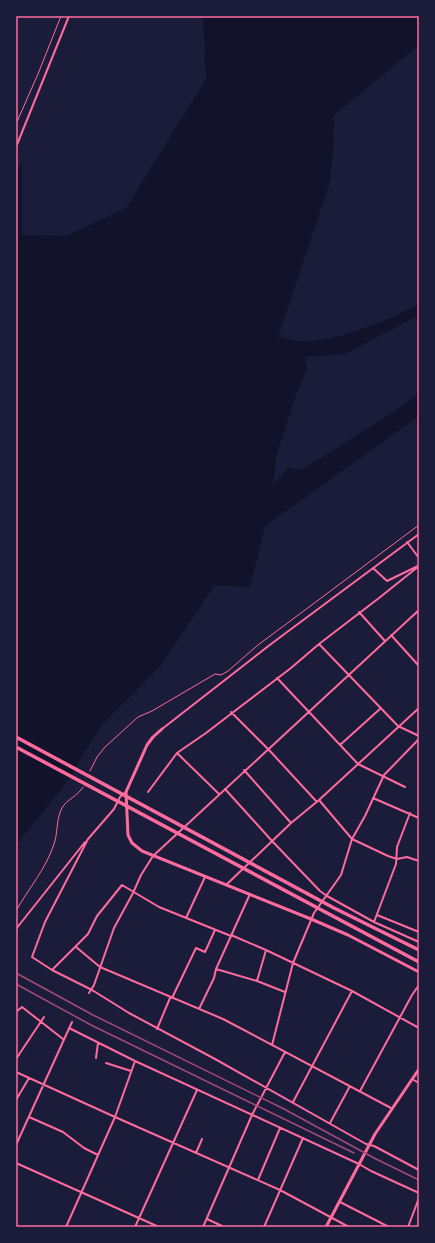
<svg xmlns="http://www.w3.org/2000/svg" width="435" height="1243" viewBox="0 0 435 1243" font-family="'Crimson Pro',serif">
  <rect width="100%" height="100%" fill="#1b1b3a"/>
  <path fill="#12122b" d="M 203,16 L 419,16 L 419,45 L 334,115 L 333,153 L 329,185 L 278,337 L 303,342 L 335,338 L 382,322 L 419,304 L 419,315 L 345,354 L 305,357 L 307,368 L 294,401 L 276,457 L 273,485 L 288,468 L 302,470 L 384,418 L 419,394 L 419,416 L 265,526 L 250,587 L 215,585 L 162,664 L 102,725 L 63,787 L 16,845 L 16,175 L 22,162 L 22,235 L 66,236 L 126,208 L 206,79 Z"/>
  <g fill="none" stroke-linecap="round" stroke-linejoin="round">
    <path stroke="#ff6b9d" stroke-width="1" d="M 16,124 L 38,74 L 61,16
      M 90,771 L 97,757 L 105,747 L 138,717 L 152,711 L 215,674 L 221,675 L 228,671 L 258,645 L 419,525
      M 16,911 C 28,889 46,869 54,844 C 58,833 56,819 62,808 C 66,800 78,796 83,787"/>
    <path stroke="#ff6b9d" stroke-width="2" d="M 16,147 L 69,16
      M 407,542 L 419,558
      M 373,568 L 387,581 L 418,566 L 419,568
      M 359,612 L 385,641
      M 391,635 L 419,666
      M 319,644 L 398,726 L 419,736
      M 277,678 L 358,764 L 405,787
      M 231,712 L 269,750 L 317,802
      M 162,729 L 271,644 L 419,534
      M 340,745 L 381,708
      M 177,753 L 219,794
      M 244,770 L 291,823
      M 225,789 L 272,841 L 320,891 L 327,896 L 374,922 L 419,942
      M 148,792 L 177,753 L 206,733 L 291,668 L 319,644 L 379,598 L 419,566
      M 373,798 L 419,818
      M 319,800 L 352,839 L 388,856 L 397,859 L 407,857 L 419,861
      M 88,839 L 45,922 L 32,957 L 52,970 L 92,990 L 129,1013 L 215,1059 L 366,1144 L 374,1146 L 419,1170
      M 88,839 L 114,809 L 120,797 L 126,792
      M 226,885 L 291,823 L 319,800 L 419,708
      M 377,915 L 419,932
      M 186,918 L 205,877
      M 374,922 L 396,864 L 397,847 L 410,813
      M 16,929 L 85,842
      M 231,935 L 266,950 L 352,991 L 419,1028
      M 76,947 L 100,967 L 223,1019 L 391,1108
      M 216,969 L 257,981 L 285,992
      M 52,970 L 88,934 L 97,916 L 122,885 L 159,907 L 231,936
      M 257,981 L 266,950
      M 89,993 L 94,985 L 114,928 L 133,893 L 141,875 L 153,856 L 419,610
      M 172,998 L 196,948 L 205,952 L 215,930
      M 199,1009 L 214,978 L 216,969 L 250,894
      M 16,1012 L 22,1007 L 63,1039
      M 69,1028 L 135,1061 L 359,1164 L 371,1171 L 419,1193
      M 157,1029 L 170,998
      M 272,1045 L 293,963 L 314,913 L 341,875 L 352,839 L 365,816 L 384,775 L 419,739
      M 96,1058 L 98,1043
      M 16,1059 L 44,1017
      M 106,1063 L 131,1071
      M 16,1072 L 115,1117 L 280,1190 L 349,1227
      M 412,1079 L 419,1083
      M 360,1091 L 412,995 L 419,985
      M 16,1100 L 29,1078
      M 293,1102 L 352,991
      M 29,1117 L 63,1132 L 84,1148 L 98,1155
      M 330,1123 L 350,1086
      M 16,1145 L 72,1022
      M 196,1153 L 202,1139
      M 16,1163 L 159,1227
      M 258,1180 L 280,1128
      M 340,1202 L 389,1227
      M 207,1219 L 222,1226
      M 66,1227 L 115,1117 L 135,1061
      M 135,1227 L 197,1090
      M 203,1227 L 252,1115 L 285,1052
      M 264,1227 L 303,1138
      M 408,1227 L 419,1198"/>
    <path stroke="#ff6b9d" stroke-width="3" d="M 162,729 L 153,737 L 147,745 L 126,792 L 128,835 L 132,843 L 142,851 L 311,919 L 348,935 L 419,972
      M 326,1227 L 375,1134 L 419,1069"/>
    <path stroke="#ff6b9d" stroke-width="3.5" d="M 16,737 L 334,908 L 419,950
      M 16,747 L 419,962"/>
    <path stroke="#a44b75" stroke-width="1.5" d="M 16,973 L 93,1015 L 284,1109 L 376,1159 L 419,1180
      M 16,984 L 91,1025 L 354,1153"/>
  </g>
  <rect width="435" height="1243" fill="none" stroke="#1b1b3a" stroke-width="34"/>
  <rect x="17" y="17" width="401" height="1209" fill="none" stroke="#ff6b9d" stroke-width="1.5"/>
</svg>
